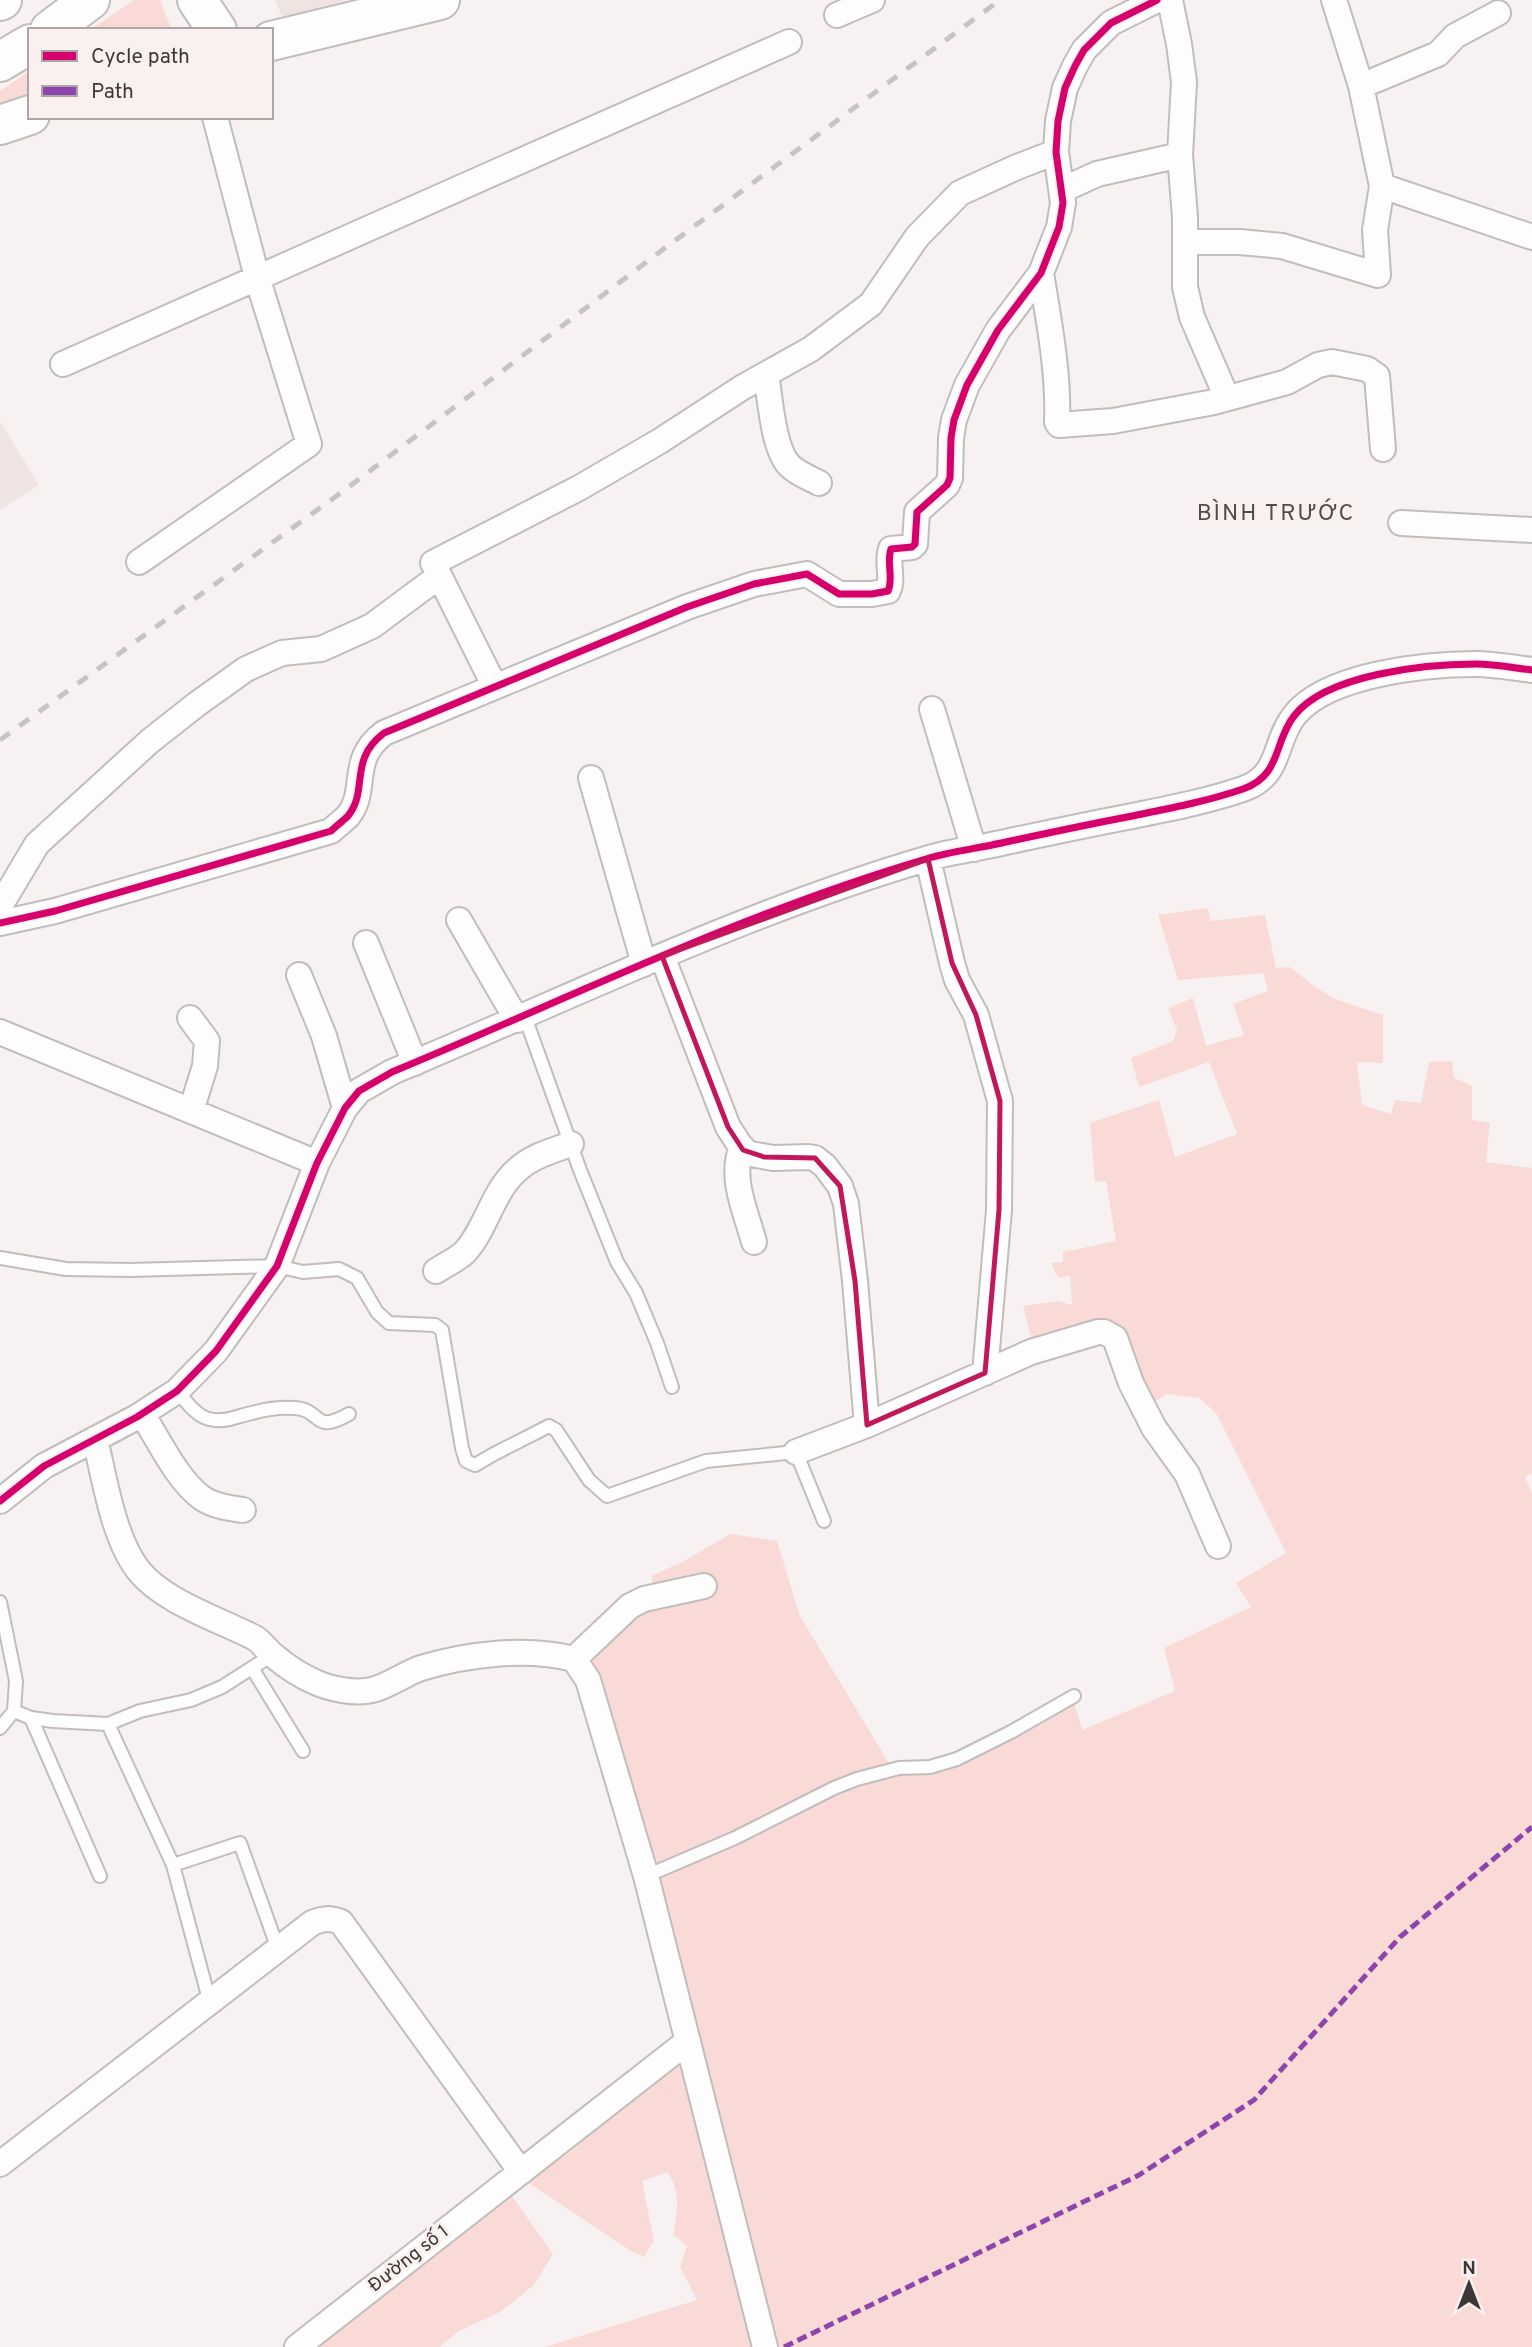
<svg xmlns="http://www.w3.org/2000/svg" width="1532" height="2347" viewBox="0 0 1532 2347" font-family="Overpass,sans-serif">
  <rect width="100%" height="100%" fill="#f7f2f1"/>
  <path fill="#f0e4e2" d="M 275,0 L 346,0 L 283,19 Z
    M 0,421 L 39,485 L 0,510 Z"/>
  <path fill="#f9dad7" d="M 134,0 L 160,0 L 172,30 L 90,30 Z
    M 30,71 L 30,93 L 0,103 L 0,91 Z
    M 1208,908 L 1210,921 L 1265,915 L 1276,968 L 1290,967 L 1314,986 L 1335,999 L 1383,1015 L 1383,1063 L 1357,1062 L 1362,1105 L 1391,1114 L 1395,1100 L 1421,1103 L 1429,1062 L 1452,1061 L 1454,1078 L 1472,1086 L 1472,1120 L 1490,1123 L 1486,1162 L 1532,1168 L 1532,1473 L 1525,1477 L 1532,1493 L 1532,2347 L 545,2347 L 697,2300 L 680,2267 L 687,2246 L 673,2235 C 677,2212 682,2191 667,2172 L 642,2181 L 654,2241 L 644,2257 L 631,2251 L 526,2181 L 568,2154 L 698,2044 L 587,1659 L 654,1588 L 651,1576 L 682,1562 L 731,1534 L 777,1541 L 800,1616 L 896,1775 C 911,1775 930,1776 945,1771 C 990,1756 1033,1726 1074,1702 L 1082,1730 L 1175,1691 L 1164,1648 L 1251,1607 L 1236,1583 L 1286,1553 L 1216,1413 L 1199,1398 L 1167,1394 L 1153,1403 L 1122,1331 L 1032,1341 L 1023,1306 L 1059,1301 L 1072,1305 L 1070,1276 L 1058,1278 L 1051,1263 L 1063,1262 L 1063,1252 L 1116,1241 L 1106,1181 L 1095,1182 L 1090,1123 L 1159,1100 L 1175,1157 L 1237,1134 L 1209,1062 L 1139,1087 L 1131,1058 L 1173,1041 L 1177,1030 L 1168,1008 L 1193,998 L 1206,1046 L 1244,1035 L 1233,1004 L 1268,991 L 1263,973 L 1178,980 L 1158,915 Z
    M 509,2192 L 553,2254 L 534,2285 L 500,2312 L 459,2331 L 439,2347 L 313,2347 Z"/>
  <g fill="none" stroke-linecap="round" stroke-linejoin="round">
    <g stroke="#c1bdbc" stroke-width="16">
      <path id="lane" d="M 525,1017 L 580,1170 L 617,1262 L 636,1293 L 657,1343 L 672,1387
        M 0,1258 L 66,1269 L 131,1270 L 277,1266 L 303,1272 L 339,1269 L 357,1278 L 377,1312 L 389,1323 L 435,1325 L 442,1330 L 462,1448 L 466,1461 L 475,1465 L 494,1454 L 549,1426 L 556,1430 L 589,1480 L 607,1496 L 706,1461 L 796,1452 L 824,1521
        M 177,1391 C 186,1401 196,1416 209,1419 C 225,1423 237,1416 252,1413 C 266,1409 281,1407 295,1408 C 323,1410 312,1435 349,1414
        M 0,1602 L 16,1681 L 14,1711 L 0,1728
        M 252,1668 L 303,1751
        M 14,1711 L 31,1718 L 53,1721 L 108,1724 L 140,1711 L 191,1700 L 222,1687 L 272,1655
        M 31,1718 L 100,1876
        M 108,1724 L 173,1865 L 210,2003
        M 173,1865 L 240,1843 L 278,1949
        M 646,1876 L 735,1838 L 834,1788 L 857,1779 L 899,1768 L 930,1767 L 957,1759 L 1011,1732 L 1074,1696"/>
    </g>
    <g stroke="#c1bdbc" stroke-width="28">
      <path id="street" d="M 1170,0 L 1179,44 L 1184,82 L 1180,155
        M 837,15 L 872,0
        M 1361,86 L 1438,54 L 1455,36 L 1498,13
        M 1382,186 L 1532,237
        M 1062,190 L 1097,174 L 1180,155 L 1185,217 L 1185,287 L 1192,317 L 1227,398
        M 1185,242 L 1240,242 L 1282,246 L 1378,275 L 1375,230 L 1382,186 L 1361,86 L 1334,0
        M 1041,273 C 1049,322 1059,373 1057,422 L 1059,425 L 1113,421 L 1214,402 L 1287,382 L 1318,365 L 1332,362 L 1367,369 L 1377,376 L 1383,449
        M 63,364 L 789,42
        M 766,374 C 770,397 773,450 790,466 C 798,474 810,478 819,483
        M 1401,523 L 1532,530
        M 139,562 L 309,444 L 257,277 L 215,117
        M 494,685 L 433,563 L 579,488 L 660,441 L 743,387 L 811,349 L 871,304 L 917,237 L 960,193 L 1017,167 L 1056,152
        M 932,709 L 974,849
        M 591,778 L 644,964
        M 928,859 L 952,963 L 957,980 L 976,1015 L 1000,1101 L 999,1210 L 985,1373
        M 0,906 L 37,844 L 150,741 L 197,704 L 246,669 L 282,653 L 321,649 L 372,626 L 438,577
        M 459,920 L 517,1020
        M 0,923 L 55,911 L 331,831 C 336,826 343,821 348,816 C 369,790 348,760 384,733 L 687,607 L 754,584 L 807,574 L 839,594 L 872,594 L 888,591 C 894,578 886,563 891,549 L 912,547 L 915,544 L 917,512 L 947,485 L 950,478 L 951,438 L 954,420 L 967,385 L 998,330 L 1041,273 L 1059,227 L 1063,203 L 1056,152 L 1058,121 L 1065,88 L 1075,66 L 1084,50 L 1111,23 L 1157,0
        M 366,943 L 415,1063
        M 662,956 L 728,1127 L 743,1150 L 751,1154 L 773,1158 L 808,1157 L 815,1158 L 825,1166 L 840,1186 L 846,1204 L 855,1281 L 867,1425
        M 299,975 L 324,1036 L 345,1108
        M 190,1018 L 207,1041 L 205,1066 L 191,1111
        M 0,1032 L 317,1163
        M 742,1147 C 729,1177 746,1212 754,1242
        M 436,1271 C 445,1265 456,1260 464,1253 C 486,1230 492,1192 517,1170 C 532,1156 552,1151 571,1144
        M 142,1414 C 159,1440 177,1480 202,1498 C 214,1506 229,1508 243,1510
        M 95,1439 C 105,1480 113,1538 139,1571 C 164,1602 220,1620 255,1638 C 263,1643 267,1651 274,1656 C 286,1666 301,1676 315,1682 C 330,1689 355,1694 372,1690 C 389,1686 404,1674 421,1668 C 468,1654 526,1647 574,1659 L 588,1680 L 646,1876 L 765,2347
        M 796,1452 L 867,1425 L 1031,1352 L 1098,1332 L 1104,1332 L 1115,1338 L 1131,1383 L 1154,1428 L 1187,1474 L 1218,1546
        M 0,1501 L 44,1466 L 137,1417 L 177,1391 L 216,1351 L 277,1266 L 317,1163 L 345,1108 L 359,1091 L 392,1072 C 568,999 742,913 926,859 C 945,853 966,850 987,846 C 1034,836 1080,826 1127,817 C 1166,809 1205,802 1243,789 C 1282,775 1273,743 1294,716 C 1326,674 1427,664 1476,664 C 1495,664 1514,668 1532,670
        M 574,1659 L 630,1606 L 644,1599 L 704,1586
        M 0,2164 L 312,1923 C 323,1918 330,1918 341,1922 L 521,2172
        M 297,2347 L 688,2041"/>
    </g>
    <g stroke="#c1bdbc" stroke-width="42">
      <path id="primary" d="M 197,0 L 217,30
        M 0,1 L 2,0
        M 50,30 L 90,0
        M 271,41 L 440,0
        M 0,62 L 30,44
        M 0,125 L 30,115"/>
    </g>
    <use href="#lane" stroke="#fefdfd" stroke-width="12"/>
    <use href="#street" stroke="#fefdfd" stroke-width="24"/>
    <use href="#primary" stroke="#fefdfd" stroke-width="38"/>
    <path stroke="#c5c4c4" stroke-width="5" stroke-dasharray="12 12" stroke-linecap="butt" d="M 0,740 L 346,489 L 677,239 L 1000,0"/>
    <path stroke="#8e44ad" stroke-width="5" stroke-dasharray="10 5" stroke-linecap="butt" d="M 784,2347 L 1139,2175 L 1254,2100 L 1400,1937 L 1532,1827"/>
    <g stroke="#f9f0ef" stroke-width="11">
      <path id="cycleway" d="M 0,923 L 55,911 L 331,831 C 336,826 343,821 348,816 C 369,790 348,760 384,733 L 687,607 L 754,584 L 807,574 L 839,594 L 872,594 L 888,591 C 894,578 886,563 891,549 L 912,547 L 915,544 L 917,512 L 947,485 L 950,478 L 951,438 L 954,420 L 967,385 L 998,330 L 1041,273 L 1059,227 L 1063,203 L 1056,152 L 1058,121 L 1065,88 L 1075,66 L 1084,50 L 1111,23 L 1157,0
        M 0,1501 L 44,1466 L 137,1417 L 177,1391 L 216,1351 L 277,1266 L 317,1163 L 345,1108 L 359,1091 L 392,1072 C 568,999 742,913 926,859 C 945,853 966,850 987,846 C 1034,836 1080,826 1127,817 C 1166,809 1205,802 1243,789 C 1282,775 1273,743 1294,716 C 1326,674 1427,664 1476,664 C 1495,664 1514,668 1532,670"/>
    </g>
    <use href="#cycleway" stroke="#d6006c" stroke-width="7"/>
  </g>
  <path fill="none" stroke="#c2185b" stroke-width="5" stroke-linejoin="round" d="M 928,859 L 952,963 L 976,1015 L 1000,1101 L 999,1210 L 985,1373 L 867,1425 L 855,1281 L 840,1186 L 815,1158 L 764,1157 L 743,1150 L 728,1127 L 662,956 Z"/>
  <g text-anchor="middle" dominant-baseline="central" stroke-width="6" stroke-linejoin="round" paint-order="stroke">
    <g font-size="19" fill="#3c3838" stroke="#f9f0ef">
      <text transform="translate(409 2259) rotate(-38)">Đường số 1</text>
    </g>
    <g font-size="23" letter-spacing="2" fill="#524b4a" stroke="#f9f0ef">
      <text x="1276" y="514">BÌNH TRƯỚC</text>
    </g>
  </g>
  <rect x="28" y="28" width="245" height="91" fill="#f9f0ef" stroke="#ada6a6" stroke-width="2"/>
  <rect x="42" y="51" width="35" height="10" fill="#d6006c" stroke="#ada6a6" stroke-width="2"/>
  <text x="91" y="63" font-size="21" fill="#3c3838">Cycle path</text>
  <rect x="42" y="86" width="35" height="10" fill="#8e44ad" stroke="#ada6a6" stroke-width="2"/>
  <text x="91" y="98" font-size="21" fill="#3c3838">Path</text>
  <g transform="translate(1469 2284)" stroke="#f9f0ef" stroke-width="5" paint-order="stroke">
  <path d="M0-5L12 26L0 18L-12 26Z" fill="#3c3838"/>
  <text y="-10" font-size="19" font-weight="bold" text-anchor="middle" fill="#3c3838">N</text>
  </g>
</svg>
